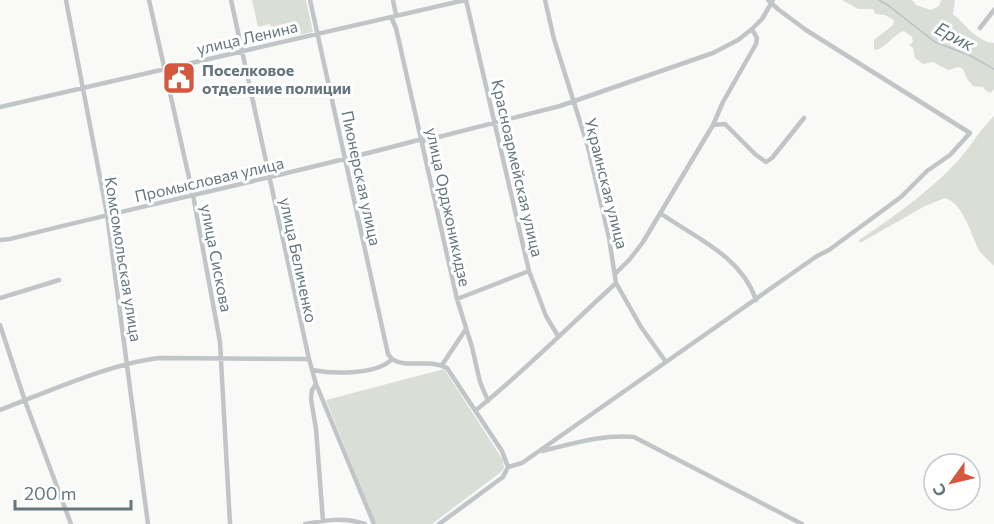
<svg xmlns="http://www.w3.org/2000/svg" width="994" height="524" viewBox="0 0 994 524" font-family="Commissioner,sans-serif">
  <rect width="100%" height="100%" fill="#f9f9f7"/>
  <path fill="#daded7" d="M 252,0 L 306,0 L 313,32 L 274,40 L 270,24 L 258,27 Z
    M 842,0 L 912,0 L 916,5 L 931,10 L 939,6 L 941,0 L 955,0 L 953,14 C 965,24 977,42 994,43 L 994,89 L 991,93 L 986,91 L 983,87 L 973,86 L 967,79 L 963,69 L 958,67 L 948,70 L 933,62 L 923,64 L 915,58 L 913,48 L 909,45 L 913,42 L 912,37 L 904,31 C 892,35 886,49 874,50 L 874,40 L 893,25 L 894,20 L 885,15 L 875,14 L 873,9 L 858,9 Z
    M 994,116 L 994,266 C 989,260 981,255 978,248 C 970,232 964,205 945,198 L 925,206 L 860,243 L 859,240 C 892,218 927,193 955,164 C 969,149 979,131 994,116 Z
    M 444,369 L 503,460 L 504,468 L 501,472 L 432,524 L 376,524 L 326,400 Z"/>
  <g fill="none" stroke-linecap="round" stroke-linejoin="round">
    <path stroke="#b8c3c7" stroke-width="1.5" d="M 879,0 L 889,6 L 935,42 L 971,56 L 994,69"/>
    <path stroke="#c1c5c8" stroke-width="4.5" d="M 66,0 L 107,214 L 148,524
      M 149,0 L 193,195 L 220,342 L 230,524
      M 231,0 L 309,359 L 316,384 L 374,524
      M 310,0 L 388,354 L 392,359
      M 393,0 L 396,15
      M 466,0 L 529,271 L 546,316 L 558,336
      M 545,0 L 554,39 L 588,147 L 609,238 L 616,283 L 641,327 L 666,362
      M 391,17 L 396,28 L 457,299 L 472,347 L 480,382 L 488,401
      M 980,28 L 994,10
      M 0,107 L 465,0
      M 713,125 L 725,124 L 756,155 L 766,162 L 772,158 L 804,118
      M 423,141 L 560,106 L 713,53 L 738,40 L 752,29 L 762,19 L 773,0
      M 660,213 C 696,238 741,256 756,300
      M 0,240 L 10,239 C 147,204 285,176 422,139
      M 616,273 L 630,259 L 643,242 L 713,125 L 723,102 L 756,44 L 757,38 L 752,29
      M 0,298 L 59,280
      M 457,299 L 529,271
      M 0,325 L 25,401 L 71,524
      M 392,359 C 407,369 428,358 447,368 L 502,451 L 508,467 L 503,477 L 439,524
      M 442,365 L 466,329
      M 312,370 C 333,374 377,375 392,359
      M 316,384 L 312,390 L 311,399 L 316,429 L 323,521
      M 0,410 C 47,392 109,364 159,358 L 309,359
      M 476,410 C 525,371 569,326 616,283
      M 542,451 C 572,444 603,434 634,437 L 802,524
      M 508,467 L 522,463 L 817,256 L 829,250 L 901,197 L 927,171 L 950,155 L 970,133 L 806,30 L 779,10 L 768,0
      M 305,524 C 326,520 344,517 365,524"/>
  </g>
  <defs>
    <g id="civic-square" transform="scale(1.725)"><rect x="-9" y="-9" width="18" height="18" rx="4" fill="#d3583e" stroke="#fff"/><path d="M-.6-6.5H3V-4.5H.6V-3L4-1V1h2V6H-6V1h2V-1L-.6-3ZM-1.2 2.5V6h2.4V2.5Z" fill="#fff"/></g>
  </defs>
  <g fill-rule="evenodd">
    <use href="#civic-square" x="179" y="78"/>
  </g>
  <g text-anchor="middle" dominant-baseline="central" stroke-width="6" stroke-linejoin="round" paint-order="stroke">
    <g font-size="16" fill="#66767f" stroke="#fff">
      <text transform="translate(247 37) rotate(-13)">улица Ленина</text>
      <text transform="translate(518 168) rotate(77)">Красноармейская улица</text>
      <text transform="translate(362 178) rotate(78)">Пионерская улица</text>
      <text transform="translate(209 179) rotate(-13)">Промысловая улица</text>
      <text transform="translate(607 183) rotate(76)">Украинская улица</text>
      <text transform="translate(449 207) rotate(78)">улица Орджоникидзе</text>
      <text transform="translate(217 258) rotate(79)">улица Сискова</text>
      <text transform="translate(124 259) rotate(81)">Комсомольская улица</text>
      <text transform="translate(299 260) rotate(78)">улица Беличенко</text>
    </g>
    <g font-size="16" font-weight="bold" fill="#66767f" stroke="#fff" text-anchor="start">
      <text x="202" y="69">Поселковое<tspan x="202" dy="18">отделение полиции</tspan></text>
    </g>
    <g font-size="18" font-style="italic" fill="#627479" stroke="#fff">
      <text transform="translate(955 36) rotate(28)">Ерик</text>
    </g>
  </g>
  <g transform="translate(952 482) rotate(236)"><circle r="28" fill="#ffffff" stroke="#c2c8cc" stroke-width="1.5"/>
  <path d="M0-4.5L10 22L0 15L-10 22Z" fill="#d3583e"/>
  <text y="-9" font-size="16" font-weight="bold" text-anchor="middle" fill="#66767f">С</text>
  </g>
  <path d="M15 500v9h116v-9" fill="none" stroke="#66767f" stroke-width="3"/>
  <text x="24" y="500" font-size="18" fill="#66767f" stroke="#ffffff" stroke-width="4.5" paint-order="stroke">200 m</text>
</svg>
